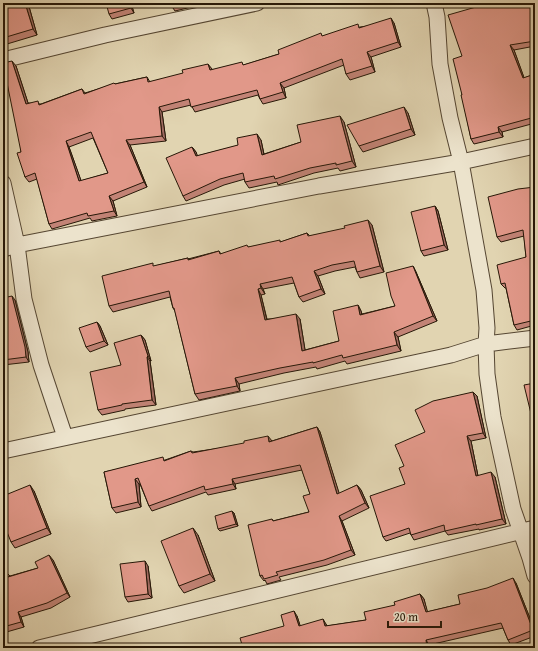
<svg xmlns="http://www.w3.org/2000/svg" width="538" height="651" viewBox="0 0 538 651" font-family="'Gentium Book Plus',serif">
  <rect width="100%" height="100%" fill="#e1d4b1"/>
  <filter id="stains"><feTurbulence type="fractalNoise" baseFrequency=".005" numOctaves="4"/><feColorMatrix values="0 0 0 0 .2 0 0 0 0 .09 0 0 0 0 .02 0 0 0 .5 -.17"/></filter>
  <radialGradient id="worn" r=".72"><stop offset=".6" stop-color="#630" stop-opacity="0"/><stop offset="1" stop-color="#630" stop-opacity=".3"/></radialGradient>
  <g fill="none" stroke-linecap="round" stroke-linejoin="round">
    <g stroke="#554632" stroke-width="17">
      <path id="street" d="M 434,3 L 437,17 L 440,64 L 450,118 L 461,162 L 484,290 L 487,328 L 486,344 L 487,374 L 493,417 L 513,509 L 530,558 L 535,576
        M 3,60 L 105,35 L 257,3
        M 3,183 L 17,245 L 24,299 L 41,365 L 65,437
        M 3,249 L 17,245 L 319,186 L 461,162 L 535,146
        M 3,451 L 451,355 L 486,344 L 535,338
        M 39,648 L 535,528"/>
    </g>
    <use href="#street" stroke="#ece3cc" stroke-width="15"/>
  </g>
  <path fill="#c28376" stroke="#261707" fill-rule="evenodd" d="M 3,3 L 28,3 L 37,35 L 7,44 L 3,38 Z
    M 131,3 L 134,13 L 112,19 L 109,14 Z
    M 170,3 L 208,3 L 175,11 L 171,5 Z
    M 535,3 L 535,46 L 514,50 L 524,78 L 535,74 L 535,123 L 502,132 L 503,137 L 474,144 L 471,139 L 462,95 L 462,56 Z
    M 394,23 L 401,47 L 371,57 L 375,72 L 350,80 L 346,74 L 344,65 L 284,88 L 286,98 L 263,104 L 260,99 L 258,95 L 195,112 L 191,105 L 162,112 L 166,141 L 130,145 L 147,187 L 113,201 L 117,216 L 92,221 L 90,218 L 52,229 L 49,224 L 37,179 L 29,182 L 25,177 L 21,152 L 16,66 L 28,103 L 41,104 L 82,89 L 85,93 L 115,84 L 147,77 L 150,82 L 212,69 L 212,70 L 244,65 L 279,54 L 323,36 L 360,27 ZM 93,138 L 108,173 L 81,181 L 69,147 Z
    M 408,113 L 415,135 L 363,152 L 359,146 Z
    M 344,122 L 356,167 L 340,171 L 338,168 L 314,173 L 278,185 L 277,182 L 249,188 L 245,182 L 245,179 L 224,185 L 186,201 L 183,196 L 192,147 L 196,152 L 197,156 L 261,140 L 264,154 L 301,142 Z
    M 535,187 L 535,325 L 517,330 L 514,325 L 506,288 L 505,288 L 501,284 L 526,257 L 524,236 L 501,242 L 497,237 Z
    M 435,206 L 438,211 L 448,250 L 424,256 L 421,251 Z
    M 3,225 L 6,239 L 3,240 Z
    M 372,225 L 384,272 L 360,278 L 357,272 L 355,267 L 335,271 L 318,276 L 325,294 L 303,302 L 299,297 L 294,283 L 263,289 L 265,294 L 261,295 L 267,319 L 300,319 L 305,350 L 339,341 L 358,305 L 361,311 L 362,314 L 395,306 L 413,266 L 416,272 L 437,321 L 398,337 L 401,351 L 347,364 L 345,361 L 317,369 L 316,367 L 284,373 L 239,384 L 240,391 L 199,400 L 195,394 L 175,311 L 173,308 L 170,297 L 113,312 L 109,306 L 155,266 L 188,258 L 188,259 L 219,251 L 221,254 L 249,247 L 281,242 L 307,233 L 310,236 Z
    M 3,298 L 15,300 L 28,352 L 29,362 L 3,365 Z
    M 97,322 L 100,326 L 108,345 L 90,352 L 86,347 Z
    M 141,335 L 145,340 L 151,361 L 150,361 L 156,405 L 125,409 L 125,410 L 102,415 L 98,410 L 121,365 Z
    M 473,392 L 477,396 L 486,438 L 471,441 L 478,476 L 495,477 L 506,524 L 479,530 L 479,529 L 448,535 L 445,531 L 414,540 L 410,533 L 386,541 L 383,537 L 405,484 L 404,466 Z
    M 317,427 L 320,432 L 339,494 L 357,485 L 361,490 L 369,508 L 342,521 L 355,555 L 327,565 L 279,577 L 281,580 L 267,584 L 265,580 L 264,581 L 260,576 L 272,519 L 273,521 L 309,512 L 310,494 L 302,470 L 235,484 L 236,489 L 208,495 L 206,492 L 152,511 L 149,506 L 140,484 L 139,484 L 141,507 L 116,513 L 112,508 L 104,472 L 165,460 L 191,451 L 193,452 L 272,441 Z
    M 34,491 L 51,534 L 15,548 L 11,542 Z
    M 234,513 L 238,526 L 220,531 L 218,529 Z
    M 198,535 L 215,581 L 184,593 L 179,586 Z
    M 53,560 L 70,597 L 51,608 L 21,617 L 24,627 L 3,633 L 3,574 L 7,573 L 10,576 L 38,568 Z
    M 148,566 L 152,598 L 128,602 L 125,597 Z
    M 516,583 L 535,631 L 535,636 L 511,645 L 508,640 L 503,628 L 429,645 L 284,626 L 297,616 L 300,626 L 326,624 L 327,626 L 366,620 L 395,605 L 420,594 L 424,599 L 427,612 L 460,604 Z"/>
  <path fill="#9e6a60" stroke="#261707" d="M 25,3 L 28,3 L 37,35 L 33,29 Z
    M 129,3 L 131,3 L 134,13 L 131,8 Z
    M 391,18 L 394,23 L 401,47 L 398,42 Z
    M 510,45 L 514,50 L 526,83 L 523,78 Z
    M 367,52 L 371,57 L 375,72 L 372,66 Z
    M 12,61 L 16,66 L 30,109 L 26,104 Z
    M 208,64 L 212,69 L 213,76 L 210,70 Z
    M 280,83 L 284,88 L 286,98 L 283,92 Z
    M 159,107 L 162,112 L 166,141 L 162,136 Z
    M 404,107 L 408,113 L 415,135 L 411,129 Z
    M 340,116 L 344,122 L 356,167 L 352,161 Z
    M 498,127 L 502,132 L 503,137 L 499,132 Z
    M 257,134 L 261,140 L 265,160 L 262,155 Z
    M 126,140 L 130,145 L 147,187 L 144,182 Z
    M 66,141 L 69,147 L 83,186 L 79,181 Z
    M 192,147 L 196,152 L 200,162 L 196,156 Z
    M 109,196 L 113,201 L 117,216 L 114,211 Z
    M 435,206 L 438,211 L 448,250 L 444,245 Z
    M 368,220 L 372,225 L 384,272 L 380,266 Z
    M 3,225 L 6,239 L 3,234 Z
    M 413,266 L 416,272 L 437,321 L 433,316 Z
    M 314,271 L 318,276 L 325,294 L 321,289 Z
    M 260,284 L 263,289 L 265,294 L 261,288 Z
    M 258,289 L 261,295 L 268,325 L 265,320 Z
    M 12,296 L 15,300 L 28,352 L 29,362 L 26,357 Z
    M 358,305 L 361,311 L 363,320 L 360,315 Z
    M 296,314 L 300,319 L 306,356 L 302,351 Z
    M 97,322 L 100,326 L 108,345 L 104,341 Z
    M 394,332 L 398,337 L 401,351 L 397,345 Z
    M 141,335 L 145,340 L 151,361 L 148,356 Z
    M 147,357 L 150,361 L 156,405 L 152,400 Z
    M 235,378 L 239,384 L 240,391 L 237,386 Z
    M 473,392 L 477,396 L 486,438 L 483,433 Z
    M 317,427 L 320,432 L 341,499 L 337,494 Z
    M 268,436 L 272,441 L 269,442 Z
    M 467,436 L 471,441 L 479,481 L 476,476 Z
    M 491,472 L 495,477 L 506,524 L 502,519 Z
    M 135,479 L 139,484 L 141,507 L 138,502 Z
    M 232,479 L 235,484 L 236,489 L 233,484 Z
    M 30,485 L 34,491 L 51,534 L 47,528 Z
    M 357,485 L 361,490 L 369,508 L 365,503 Z
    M 232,511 L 234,513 L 238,526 L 236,524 Z
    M 339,516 L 342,521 L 355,555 L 351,550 Z
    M 193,528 L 198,535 L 215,581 L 210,574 Z
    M 49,555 L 53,560 L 70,597 L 67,593 Z
    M 145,561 L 148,566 L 152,598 L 148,594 Z
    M 513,578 L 516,583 L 535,631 L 535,633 L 533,630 Z
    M 420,594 L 424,599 L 429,617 L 426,612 Z
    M 294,611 L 297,616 L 302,631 L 299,626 Z
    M 18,612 L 21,617 L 24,627 L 21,622 Z
    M 323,619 L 326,624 L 328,631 L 325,626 Z
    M 426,640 L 429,645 L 430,648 L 427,648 Z"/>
  <path fill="#e19889" stroke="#261707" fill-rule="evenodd" d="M 3,3 L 25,3 L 33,29 L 3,38 Z
    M 106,3 L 129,3 L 131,8 L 109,14 Z
    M 170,3 L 178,3 L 171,5 Z
    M 490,3 L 535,3 L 535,41 L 510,45 L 523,78 L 535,74 L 535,117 L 498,127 L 499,132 L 471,139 L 461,95 L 462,95 L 453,59 L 462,56 L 448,15 Z
    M 391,18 L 398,42 L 367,52 L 372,66 L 346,74 L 342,59 L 280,83 L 283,92 L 260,99 L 257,90 L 191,107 L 189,99 L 159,107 L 162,136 L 126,140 L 144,182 L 109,196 L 114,211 L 88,216 L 87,213 L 49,224 L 35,173 L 25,177 L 17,153 L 21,152 L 3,63 L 12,61 L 26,104 L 38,101 L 39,105 L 82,89 L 84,94 L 114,83 L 115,84 L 147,77 L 148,82 L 183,73 L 182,70 L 208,64 L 210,70 L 242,62 L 243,65 L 279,54 L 278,50 L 321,33 L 322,36 L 358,24 L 359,28 ZM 91,132 L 108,173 L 79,181 L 66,141 Z
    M 404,107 L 411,129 L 359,146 L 347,125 Z
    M 340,116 L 352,161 L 336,165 L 336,163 L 310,168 L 275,179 L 274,176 L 245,182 L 243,173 L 220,179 L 183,196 L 166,158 L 192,147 L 196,156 L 238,145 L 237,138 L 257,134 L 262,155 L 301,142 L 297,125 Z
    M 535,187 L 535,320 L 514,325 L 505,283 L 501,284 L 497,265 L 526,257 L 523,230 L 497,237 L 488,197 L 518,189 Z
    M 435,206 L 444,245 L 421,251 L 411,212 Z
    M 368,220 L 380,266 L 357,272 L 354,261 L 332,265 L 314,271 L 321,289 L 299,297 L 292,277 L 260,284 L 261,288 L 258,289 L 265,320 L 296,314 L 302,351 L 339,341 L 333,311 L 358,305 L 360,315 L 395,306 L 391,296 L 386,273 L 413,266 L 433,316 L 394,332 L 397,345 L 343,358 L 342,355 L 313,363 L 313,362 L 280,368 L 235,378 L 237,386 L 195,394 L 174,308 L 173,308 L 169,291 L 109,306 L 102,276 L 153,263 L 153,266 L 188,258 L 188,260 L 219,251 L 220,254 L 247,245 L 248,247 L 280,240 L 280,242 L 307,233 L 308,236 L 345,228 L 344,226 Z
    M 12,296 L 25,347 L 26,357 L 3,360 L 3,298 Z
    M 97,322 L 104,341 L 86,347 L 79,328 Z
    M 141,335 L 148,356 L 147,357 L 152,400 L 122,404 L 122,405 L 98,410 L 90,372 L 121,365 L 114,343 Z
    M 535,383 L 535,430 L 524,385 Z
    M 473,392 L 483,433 L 467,436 L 476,476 L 491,472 L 502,519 L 476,525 L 476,524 L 445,531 L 444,525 L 411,535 L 409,528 L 383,537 L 370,496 L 405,484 L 399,468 L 404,466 L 395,445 L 425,432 L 415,410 L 433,401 Z
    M 317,427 L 337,494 L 357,485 L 365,503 L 339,516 L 351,550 L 324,560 L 276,572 L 278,575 L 264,579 L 262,575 L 260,576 L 248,525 L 272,519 L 273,521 L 309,512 L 303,496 L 310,494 L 300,465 L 232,479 L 233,484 L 205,490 L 204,486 L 149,506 L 138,478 L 135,479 L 138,502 L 112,508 L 104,472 L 163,457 L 164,461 L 191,451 L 192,453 L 244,443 L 244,441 L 268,436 L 269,442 Z
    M 30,485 L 47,528 L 11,542 L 3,522 L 3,496 Z
    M 232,511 L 236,524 L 218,529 L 215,516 Z
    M 193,528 L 210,574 L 179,586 L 161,541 Z
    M 49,555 L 67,593 L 47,603 L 18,612 L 21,622 L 3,627 L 3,574 L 7,573 L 8,577 L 38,568 L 35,562 Z
    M 145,561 L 148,594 L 125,597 L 120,564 Z
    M 513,578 L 533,630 L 508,640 L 501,623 L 426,640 L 427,648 L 243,648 L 240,638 L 284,626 L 281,615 L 294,611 L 299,626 L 323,619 L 325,626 L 366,620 L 364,612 L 395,605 L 394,602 L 420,594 L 426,612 L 460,604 L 458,595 L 487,588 Z"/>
  <rect width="538" height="651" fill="none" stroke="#e1d4b1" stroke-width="16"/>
  <rect x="4" y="4" width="530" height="643" fill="none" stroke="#261707" stroke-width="2"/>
  <rect x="8" y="8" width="522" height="635" fill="none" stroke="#261707"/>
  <path d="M388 621v6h53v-6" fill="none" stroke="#261707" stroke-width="2"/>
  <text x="394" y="621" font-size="12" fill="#261707" stroke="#ece3cc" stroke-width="3" paint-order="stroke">20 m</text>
  <rect width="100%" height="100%" filter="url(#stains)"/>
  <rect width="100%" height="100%" fill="url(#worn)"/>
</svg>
